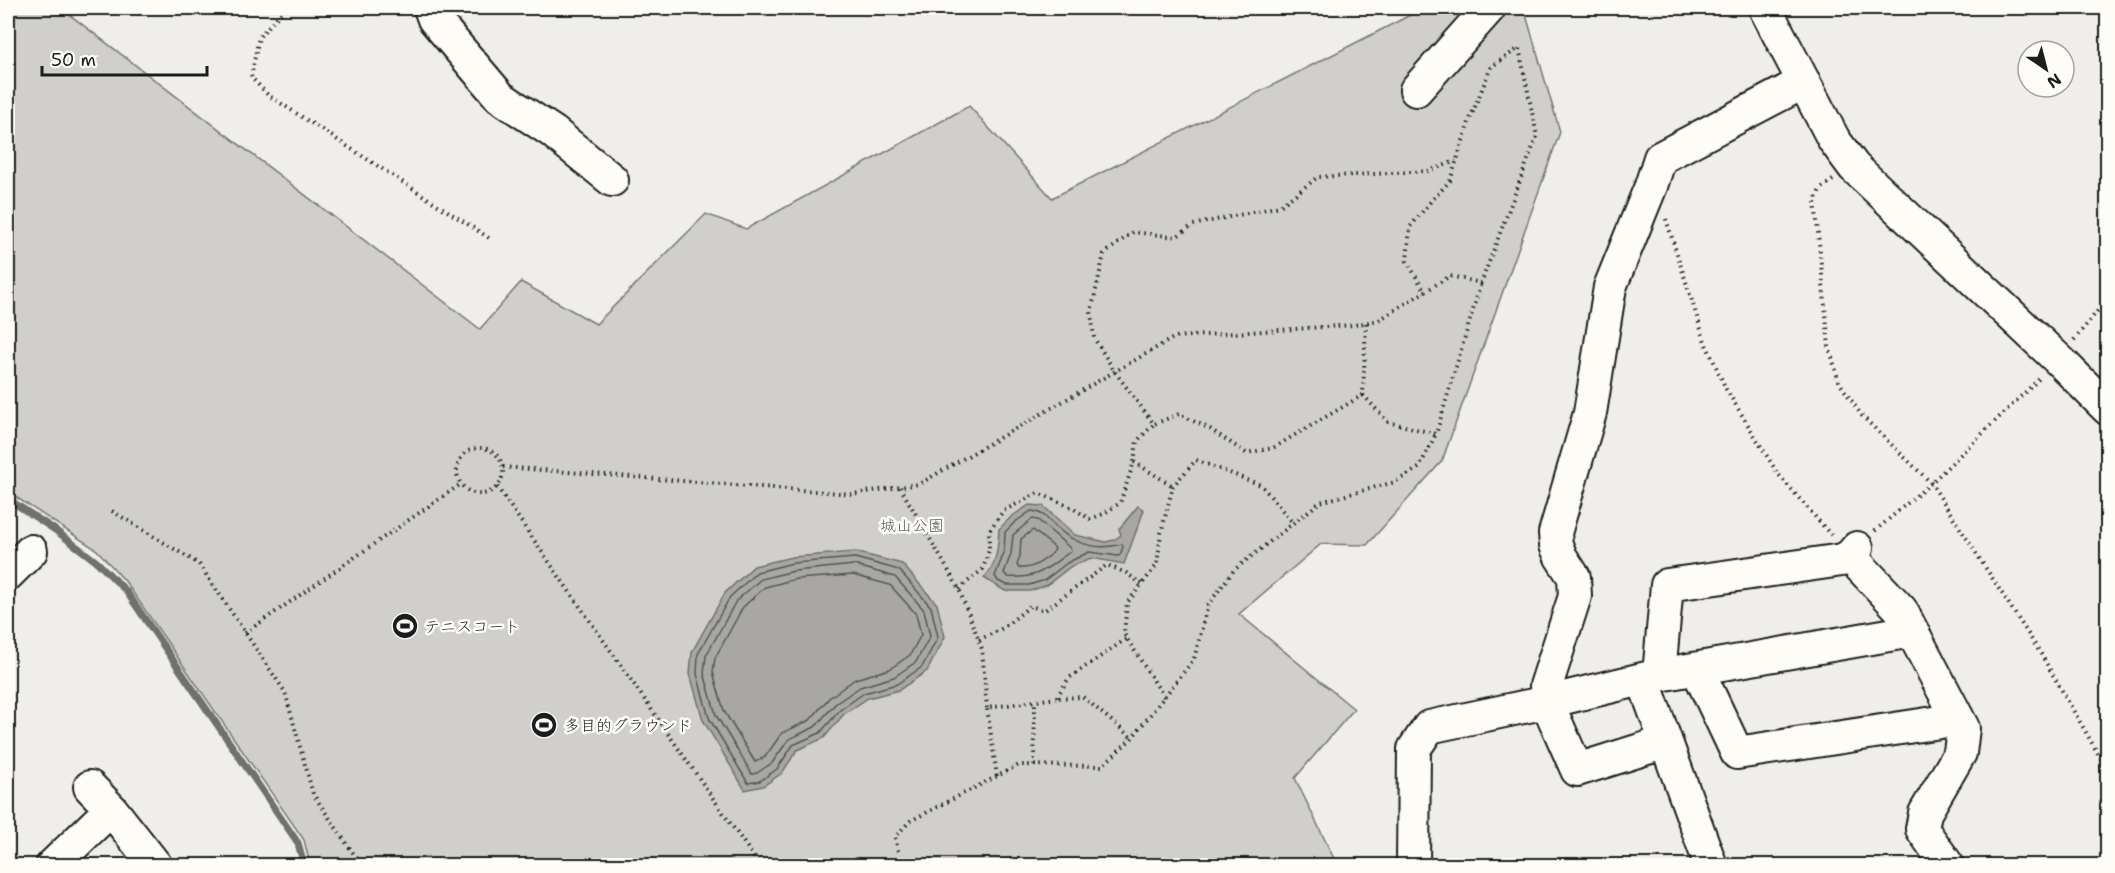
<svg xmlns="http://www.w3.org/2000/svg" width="2115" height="873" viewBox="0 0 2115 873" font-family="'Shantell Sans','Klee One',sans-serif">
  <rect width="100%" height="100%" fill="#f0eeea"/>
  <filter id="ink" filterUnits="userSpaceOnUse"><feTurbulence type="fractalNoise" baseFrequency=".0167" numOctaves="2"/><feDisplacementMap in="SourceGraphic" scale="12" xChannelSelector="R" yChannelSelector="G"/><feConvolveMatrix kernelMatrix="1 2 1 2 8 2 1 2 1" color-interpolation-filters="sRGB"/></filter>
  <g filter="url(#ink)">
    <path fill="#d0cfcc" stroke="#767674" stroke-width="1.5" d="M 8,8 L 69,8 L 70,15 L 480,329 L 521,282 L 596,324 L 706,214 L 746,229 L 969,106 L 1052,198 L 1420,10 L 1430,8 L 1524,8 L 1560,132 L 1442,461 L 1367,545 L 1321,544 L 1239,614 L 1354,709 L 1295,778 L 1337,865 L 1160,866 L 1155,860 L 1144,866 L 310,865 L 304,840 L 125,581 L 97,550 L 8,492 Z"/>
    <path fill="#a8a7a3" stroke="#706f6d" stroke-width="1.5" d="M 1029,505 L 1043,506 L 1075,535 L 1106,542 L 1114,540 L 1121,535 L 1119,529 L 1138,506 L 1144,510 L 1124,564 L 1091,558 L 1070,567 L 1047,585 L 1030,591 L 1005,591 L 984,578 C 997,565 998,547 999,529 L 1011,517 Z
      M 855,552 L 902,564 L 937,604 L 945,637 L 927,671 L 899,690 L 868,698 L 844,714 L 824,738 L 797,750 L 782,773 L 763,786 L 745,790 L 703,720 L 690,674 L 692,652 L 725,593 L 754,566 L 792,557 Z"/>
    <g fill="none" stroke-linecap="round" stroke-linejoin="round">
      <path stroke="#545452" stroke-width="1.5" d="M 1031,511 C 1043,512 1047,518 1055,526 C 1074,544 1096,551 1122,544 L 1123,547 L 1120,555 L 1118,556 L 1089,552 L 1067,563 L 1045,580 L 1029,585 L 1007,585 L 998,581 L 995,576 L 1004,553 L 1005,532 L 1015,522 Z
        M 1032,519 L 1038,520 L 1070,548 L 1071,551 C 1047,568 1039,579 1008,577 L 1004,573 L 1011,554 L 1013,535 Z
        M 1033,530 L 1054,547 L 1055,550 C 1045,560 1034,569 1019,568 L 1017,565 L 1020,556 L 1021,539 Z
        M 855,558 L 899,570 L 931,607 L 938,637 L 922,667 L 897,684 L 864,693 L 840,710 L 820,733 L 793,745 L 777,769 L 760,781 L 748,783 L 709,718 L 697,674 L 698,654 L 730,597 L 757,572 L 793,563 Z
        M 854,565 L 895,577 L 924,610 L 930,636 L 916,662 L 894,677 L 860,687 L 835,704 L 815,727 L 789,739 L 772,763 L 757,773 L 752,774 L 716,715 L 704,673 L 706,656 L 736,601 L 761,579 L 794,571 Z
        M 853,575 L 890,585 L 916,614 L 921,635 L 910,655 L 890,669 L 855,679 L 829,698 L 810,720 L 782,733 L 765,757 L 755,762 L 724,711 L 713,672 L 715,658 L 743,607 L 765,587 L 796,579 Z"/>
      <path stroke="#706f6d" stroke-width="7" d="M 8,499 L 55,530 L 97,562 L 126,591 L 298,843 L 304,866"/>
      <g stroke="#1c1c1c" stroke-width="36">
        <path id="minor" d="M 430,8 L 434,19 L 500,97 L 553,132 L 612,180
          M 1765,8 L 1834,140 L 1854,167 L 2062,363 L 2108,409
          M 1416,90 L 1489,8
          M 1850,556 L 1901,610 L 1963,728 L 1960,753 L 1925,813 L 1922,829 L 1948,866
          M 8,574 L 31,551
          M 1702,668 L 1701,677 L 1737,753 L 1947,721 L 1956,716
          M 1659,675 L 1667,585 L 1842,560 L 1850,556 L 1857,548
          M 1643,679 L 1711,866
          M 1666,742 L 1577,770 L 1547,702 L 1546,686 L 1575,596 L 1574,577 L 1561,557 L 1556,545 L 1555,533 L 1590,413 L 1610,287 L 1651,186 L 1660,158 L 1804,82
          M 90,787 L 111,809 L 156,866
          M 52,866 L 111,809
          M 1413,866 L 1414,749 L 1429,727 L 1547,702 L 1659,675 L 1912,631"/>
      </g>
      <path stroke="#1c1c1c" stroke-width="4" stroke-dasharray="1.5 4.5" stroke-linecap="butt" d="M 285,8 L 259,37 L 251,77 L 268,95 L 489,238
        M 1833,180 L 1820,189 L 1815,201 L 1829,347 L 1839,382 L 1862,416 L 1931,483 L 2041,654 L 2108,771
        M 1666,219 L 1705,342 L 1726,389 L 1778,474 L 1831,535
        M 1366,323 L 1363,395 L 1273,448 L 1246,453 L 1210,429 L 1179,414 L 1154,424 L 1115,372 L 1094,338 L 1091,312 L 1104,254 L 1133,232 L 1176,237 L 1193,225 L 1280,206 L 1318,177 L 1429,171 L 1456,161
        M 2074,340 L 2108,298
        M 1363,395 L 1388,422 L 1436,434 L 1481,283
        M457 471a23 23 0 1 1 46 0a23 23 0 1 1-46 0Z
        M 1134,462 L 1173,486
        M 503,467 L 852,494 L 900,487 L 919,484 L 1175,337 L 1354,325 L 1379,320 L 1450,276 L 1481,283 L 1537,136 L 1519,48 L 1491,67 L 1470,119 L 1450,181 L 1431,201 L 1410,227 L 1407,261 L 1425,292
        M 497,487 L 760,866
        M 900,487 L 959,589 L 982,649 L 987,708
        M 112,511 L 199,564 L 285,692 L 313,794 L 362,866
        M 1875,531 L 1931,483 L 2041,377
        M 959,589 L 983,569 L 989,550 L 989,531 L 1003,511 L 1038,493 L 1071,507 L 1090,519 L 1103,514 L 1120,503 L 1134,462 L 1137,441 L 1154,424
        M 245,633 L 461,484
        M 1126,639 L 1069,678 L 1056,698 L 1083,697 L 1132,738
        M 979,640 L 1003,628 L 1030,606 L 1045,610 L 1107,565 L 1126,573 L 1142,584
        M 1164,697 L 1124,634 L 1127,603 L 1157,565 L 1161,533 L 1173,486 L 1196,460 L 1261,485 L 1293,523
        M 1034,766 L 1035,701
        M 997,776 L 987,708 L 1056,698
        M 898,851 L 895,837 L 910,821 L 1019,765 L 1102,766 L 1132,738 L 1194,659 L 1208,605 L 1234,570 L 1320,502 L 1395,482 L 1419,468 L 1436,434"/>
      <use href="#minor" stroke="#fdfcf7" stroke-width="32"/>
    </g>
  </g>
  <defs>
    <g id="stadium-disc" transform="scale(1.35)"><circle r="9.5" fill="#1c1c1c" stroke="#fdfcf7"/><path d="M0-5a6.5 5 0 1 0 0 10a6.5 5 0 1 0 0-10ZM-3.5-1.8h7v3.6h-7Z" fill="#fff"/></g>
  </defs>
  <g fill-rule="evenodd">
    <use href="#stadium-disc" x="405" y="626"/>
    <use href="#stadium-disc" x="544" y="725"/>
  </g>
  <g text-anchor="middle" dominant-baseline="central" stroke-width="5" stroke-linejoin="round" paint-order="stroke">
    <g font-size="16" fill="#5b5b5a" stroke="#fdfcf7">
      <text x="912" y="525">城山公園</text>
    </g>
    <g font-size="16" fill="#1c1c1c" stroke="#fdfcf7" text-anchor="start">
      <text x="424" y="626">テニスコート</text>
      <text x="564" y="725">多目的グラウンド</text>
    </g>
  </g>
  <rect width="2115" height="873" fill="none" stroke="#fdfcf7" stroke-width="30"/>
  <rect x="15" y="15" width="2085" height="843" fill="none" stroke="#1c1c1c" stroke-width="2" filter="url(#ink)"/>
  <g transform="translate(2046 69) rotate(145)"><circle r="28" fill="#fdfcf7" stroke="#a3a29f" stroke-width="1.5"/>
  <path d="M0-4.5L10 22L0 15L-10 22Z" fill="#1c1c1c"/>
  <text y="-9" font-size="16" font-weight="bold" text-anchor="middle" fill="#1c1c1c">N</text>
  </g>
  <path d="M42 66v9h165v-9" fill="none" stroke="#1c1c1c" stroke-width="3"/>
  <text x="51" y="66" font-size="18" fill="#1c1c1c" stroke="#fdfcf7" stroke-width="4.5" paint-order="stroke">50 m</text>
</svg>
